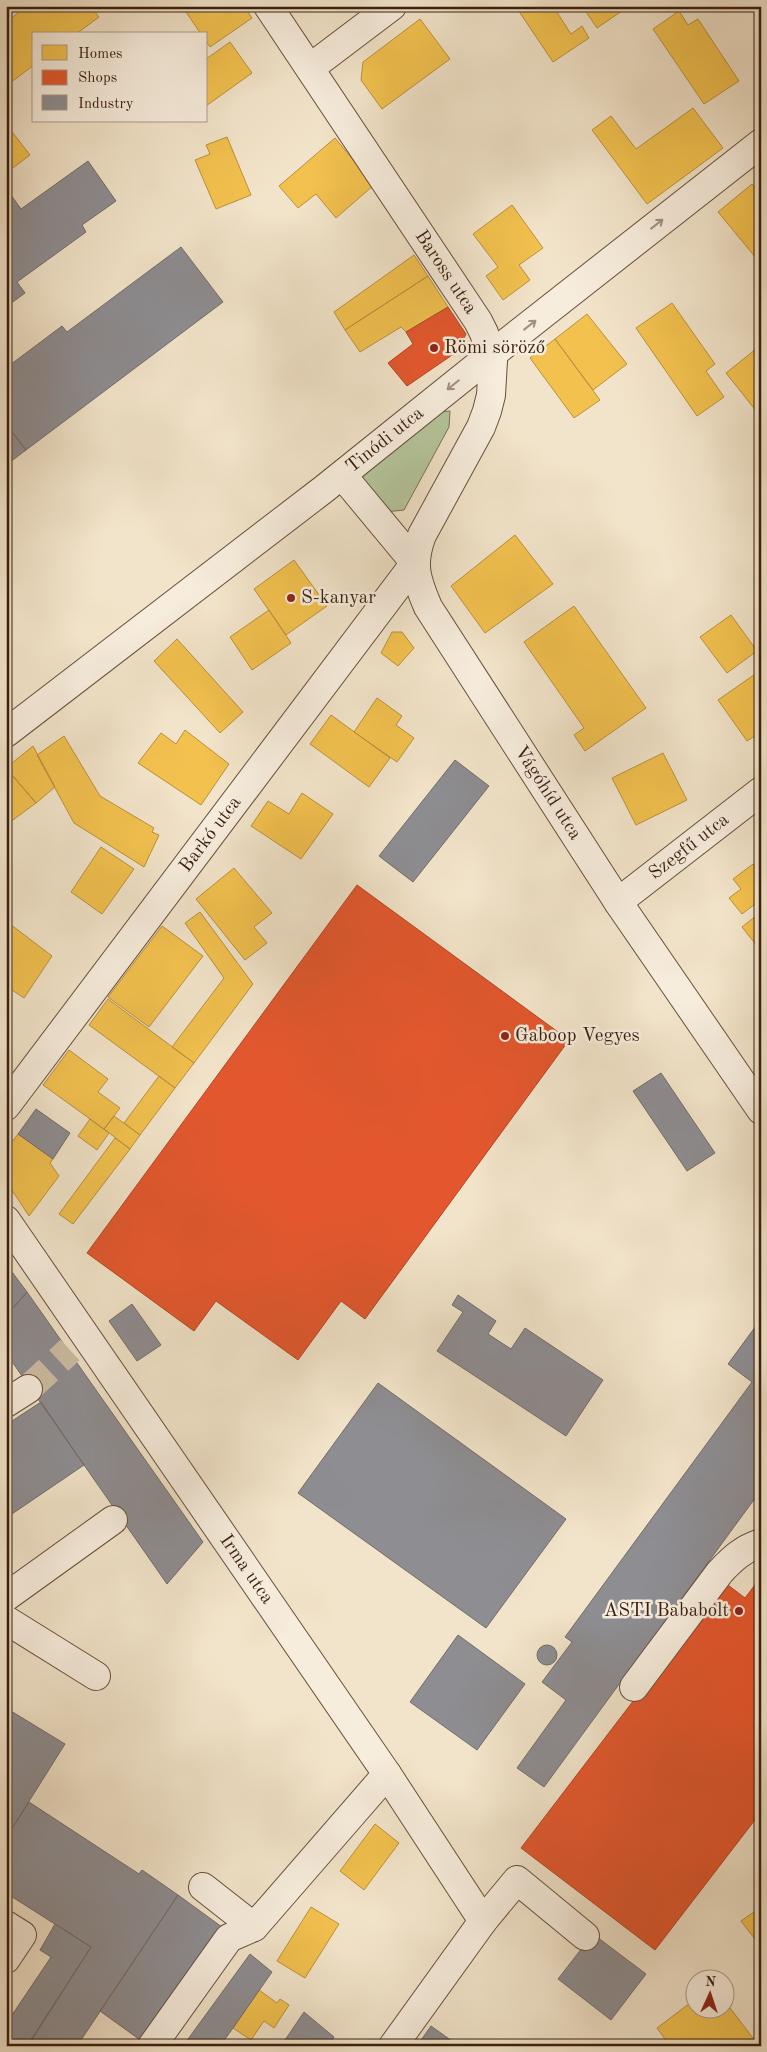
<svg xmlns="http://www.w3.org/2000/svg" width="767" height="2052" viewBox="0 0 767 2052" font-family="'Old Standard TT',serif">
  <rect width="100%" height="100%" fill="#f2e4ca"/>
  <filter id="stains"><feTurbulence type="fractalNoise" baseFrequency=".004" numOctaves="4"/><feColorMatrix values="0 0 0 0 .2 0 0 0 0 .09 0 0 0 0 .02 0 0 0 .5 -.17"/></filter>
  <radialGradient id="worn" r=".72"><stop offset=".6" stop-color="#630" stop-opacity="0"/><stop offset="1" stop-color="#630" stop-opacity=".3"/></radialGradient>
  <path fill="#b5c59b" stroke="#777254" d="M 450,411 L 449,427 L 404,510 L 385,512 L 361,484 L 363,471 L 437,412 Z"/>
  <path fill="#f2c14e" stroke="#ba903b" d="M 27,6 L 90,6 L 99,17 L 76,34 L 34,34 L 34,65 L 6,86 L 6,22 Z
    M 182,6 L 244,6 L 252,18 L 210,47 L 206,41 L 206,34 L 201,34 Z
    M 553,6 L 571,34 L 582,26 L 589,38 L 553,62 L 516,7 Z
    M 582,6 L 619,6 L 622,11 L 597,28 Z
    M 679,11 L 688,25 L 698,19 L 739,81 L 704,104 L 653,29 Z
    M 420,19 L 450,59 L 382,109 L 361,80 L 363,62 Z
    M 230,42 L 252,73 L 206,106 L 206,59 Z
    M 693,108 L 723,148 L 647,204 L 592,130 L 611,116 L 636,149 Z
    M 6,124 L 30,155 L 6,173 Z
    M 227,137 L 251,195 L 216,209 L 195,160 L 210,154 L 206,145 Z
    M 335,138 L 374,185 L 336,218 L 316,194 L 298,208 L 279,186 Z
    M 752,184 L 761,194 L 761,264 L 718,212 Z
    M 512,205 L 543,248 L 519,265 L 530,280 L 503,300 L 486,276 L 498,267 L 473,234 Z
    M 414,255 L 428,276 L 345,330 L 334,312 Z
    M 428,276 L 448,307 L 406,332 L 401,327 L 360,352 L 345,330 Z
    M 672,303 L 715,364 L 706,371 L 724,397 L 697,416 L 636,328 Z
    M 587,314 L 627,364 L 593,390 L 555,339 Z
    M 555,339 L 600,400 L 574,418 L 530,358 Z
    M 761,345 L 761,417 L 726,373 Z
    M 515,535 L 553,584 L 485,633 L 451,586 Z
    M 294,560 L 327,606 L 286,635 L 254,589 Z
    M 574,606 L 646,708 L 585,751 L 574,735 L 584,728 L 524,642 Z
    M 269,610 L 291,643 L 252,670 L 230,637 Z
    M 731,615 L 757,651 L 727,673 L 700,637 Z
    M 392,632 L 402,632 L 414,648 L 398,666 L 381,653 Z
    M 177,639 L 243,712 L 220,733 L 154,661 Z
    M 761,670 L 761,732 L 747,741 L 718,700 Z
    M 377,698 L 402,716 L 396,725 L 414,738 L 397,762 L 354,732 Z
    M 331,715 L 390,758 L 369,787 L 310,744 Z
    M 185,730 L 229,764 L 201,805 L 138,763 L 161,733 L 176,744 Z
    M 64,736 L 100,796 L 154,828 L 152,832 L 159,835 L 144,867 L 74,823 L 37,755 Z
    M 33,746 L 55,787 L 36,803 L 6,768 Z
    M 663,753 L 687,800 L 636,825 L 612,778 Z
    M 6,768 L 36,803 L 6,825 Z
    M 302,793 L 333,814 L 301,859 L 251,826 L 268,801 L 289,814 Z
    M 101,847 L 134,869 L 102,914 L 71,892 Z
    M 753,864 L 761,874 L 761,904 L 759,901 L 742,914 L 729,898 L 741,889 L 733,879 Z
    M 234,868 L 272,913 L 254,927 L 267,943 L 245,960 L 196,899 Z
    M 200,912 L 253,984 L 194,1063 L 172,1047 L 224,978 L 185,923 Z
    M 761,912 L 761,942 L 757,946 L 742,927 Z
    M 6,921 L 52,956 L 24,998 L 6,986 Z
    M 162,926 L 203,956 L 149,1027 L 108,997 Z
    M 108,999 L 194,1063 L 175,1088 L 89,1025 Z
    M 69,1050 L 108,1079 L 98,1092 L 120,1108 L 104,1129 L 43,1085 Z
    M 159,1076 L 175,1088 L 140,1135 L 124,1123 Z
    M 114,1116 L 140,1135 L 130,1149 L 104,1129 Z
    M 90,1119 L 109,1133 L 97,1150 L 78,1136 Z
    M 18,1134 L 53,1159 L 50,1163 L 59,1176 L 29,1216 L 6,1181 L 6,1150 Z
    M 115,1138 L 130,1149 L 73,1224 L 59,1214 Z
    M 375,1824 L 399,1843 L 364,1890 L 340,1871 Z
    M 311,1907 L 339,1924 L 305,1978 L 277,1961 Z
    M 761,1907 L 761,1947 L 741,1921 Z
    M 259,1990 L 277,2003 L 280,1999 L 289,2005 L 274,2028 L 264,2021 L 251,2040 L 233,2028 Z
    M 694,2000 L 694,2010 L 724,2010 L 724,2000 L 759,2046 L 670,2046 L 657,2028 Z"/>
  <path fill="#e4572e" stroke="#b14624" d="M 448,307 L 466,334 L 458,351 L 407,386 L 388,363 L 413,344 L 406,332 Z
    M 357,885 L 569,1040 L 365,1319 L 341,1301 L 298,1360 L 216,1301 L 194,1331 L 87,1253 Z
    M 761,1577 L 761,1812 L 655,1950 L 521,1848 L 724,1582 L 745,1598 Z"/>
  <path fill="#8d8d92" stroke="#746c6a" d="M 88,161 L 116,201 L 82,225 L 86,232 L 17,282 L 25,293 L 6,307 L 6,188 L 21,209 Z
    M 181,247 L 223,302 L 26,450 L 6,424 L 6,396 L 11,392 L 6,385 L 6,368 L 62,326 L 67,332 Z
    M 6,424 L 26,450 L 6,465 Z
    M 455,760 L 489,786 L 413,882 L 379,856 Z
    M 661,1073 L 715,1153 L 687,1171 L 633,1091 Z
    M 36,1109 L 70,1133 L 53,1159 L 18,1134 Z
    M 6,1264 L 27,1292 L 6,1316 Z
    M 27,1292 L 203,1542 L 167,1584 L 6,1353 L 6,1316 Z
    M 458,1295 L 496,1321 L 488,1334 L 511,1349 L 525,1328 L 603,1380 L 566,1436 L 437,1351 L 463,1312 L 452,1305 Z
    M 132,1304 L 161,1345 L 137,1361 L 109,1321 Z
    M 761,1319 L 761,1490 L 544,1787 L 517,1768 L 566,1700 L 542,1682 L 572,1642 L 565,1637 L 752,1382 L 728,1364 Z
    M 378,1383 L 566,1519 L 486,1628 L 298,1493 Z
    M 41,1402 L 84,1465 L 6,1518 L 6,1425 Z
    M 458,1635 L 525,1684 L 477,1750 L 410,1702 Z
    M537 1655a10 10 0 1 1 20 0a10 10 0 1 1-20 0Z
    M 6,1708 L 65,1744 L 6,1838 L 6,1789 L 11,1781 L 6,1778 Z
    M 29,1802 L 139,1874 L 142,1870 L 178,1895 L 77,2046 L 36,2046 L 30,2041 L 91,1947 L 6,1893 L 6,1838 Z
    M 178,1895 L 222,1927 L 147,2045 L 100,2011 Z
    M 55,1924 L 91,1947 L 28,2046 L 8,2046 L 6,2044 L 6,2024 L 51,1957 L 40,1950 Z
    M 593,1934 L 646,1974 L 611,2020 L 558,1979 Z
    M 250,1954 L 272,1972 L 233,2028 L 220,2046 L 183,2046 Z
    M 304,2012 L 334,2037 L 328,2046 L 281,2046 Z
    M 431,2026 L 459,2046 L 417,2046 Z"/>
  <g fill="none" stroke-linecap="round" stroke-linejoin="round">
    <path stroke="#cdbda4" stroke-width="28" stroke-dasharray="28 14" stroke-linecap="butt" d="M 28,1389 L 70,1350"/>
    <g stroke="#67503d" stroke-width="30">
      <g id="minor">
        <path id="s1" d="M 268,6 L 478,321 L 484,333 L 493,361 L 491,395 L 487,411 L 481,427 L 422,535 C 411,564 416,579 428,607 L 618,902 L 761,1110"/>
        <path d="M 310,68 L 392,6"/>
        <path d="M 342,475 L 415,563"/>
        <path id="s2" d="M 6,733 L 324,489 L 491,355 L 761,143"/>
        <path id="s3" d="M 618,902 L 761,791"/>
        <path id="s4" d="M 6,1106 L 415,563"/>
        <path id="s5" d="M 6,1220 L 387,1774 L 483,1921"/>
        <path d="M 6,1403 L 28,1389"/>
        <path d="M 6,1597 L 113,1520"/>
        <path d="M 6,1620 L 96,1676"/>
        <path d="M 634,1687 L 720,1572 C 733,1558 743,1549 761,1543"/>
        <path d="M 203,1887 L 254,1927"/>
        <path d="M 6,1925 L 22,1935 L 6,1959"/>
        <path d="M 152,2046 L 229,1938 L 254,1927 L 387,1774"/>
        <path d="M 393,2046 L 483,1921 L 517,1880 L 585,1936"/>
      </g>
    </g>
    <use href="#minor" stroke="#f7eddd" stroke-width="28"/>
  </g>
  <defs><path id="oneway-shaft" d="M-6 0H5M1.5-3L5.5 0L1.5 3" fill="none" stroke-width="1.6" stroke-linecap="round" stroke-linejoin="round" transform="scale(1.25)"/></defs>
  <g stroke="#a29080">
    <use href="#oneway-shaft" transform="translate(657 224) rotate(-38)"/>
    <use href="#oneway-shaft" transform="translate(530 325) rotate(-38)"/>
    <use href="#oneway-shaft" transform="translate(453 385) rotate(141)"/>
  </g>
  <g fill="#8f2418" stroke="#f7eddd" stroke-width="2">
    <circle cx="434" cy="348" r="5"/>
    <circle cx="291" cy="598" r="5"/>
    <circle cx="505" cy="1036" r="5"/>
    <circle cx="739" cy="1611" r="5"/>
  </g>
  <g text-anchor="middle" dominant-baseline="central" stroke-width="5" stroke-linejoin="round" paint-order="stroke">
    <g font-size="19" fill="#391f0e" stroke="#f7eddd">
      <text stroke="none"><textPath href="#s1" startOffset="320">Baross utca</textPath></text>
      <text stroke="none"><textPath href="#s2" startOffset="479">Tinódi utca</textPath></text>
      <text stroke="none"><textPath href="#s1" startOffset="908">Vágóhíd utca</textPath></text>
      <text stroke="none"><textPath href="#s4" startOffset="340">Barkó utca</textPath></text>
      <text stroke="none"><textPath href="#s3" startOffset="90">Szegfű utca</textPath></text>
      <text stroke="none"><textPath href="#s5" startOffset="424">Irma utca</textPath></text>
    </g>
    <g font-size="19" fill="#391f0e" stroke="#f7eddd" text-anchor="start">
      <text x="444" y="348">Römi söröző</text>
      <text x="301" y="598">S-kanyar</text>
      <text x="515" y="1036">Gaboop Vegyes</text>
      <text x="729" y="1611" text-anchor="end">ASTI Bababolt</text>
    </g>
  </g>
  <rect width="767" height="2052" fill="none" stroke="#f2e4ca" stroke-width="25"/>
  <rect x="8" y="8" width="752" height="2037" fill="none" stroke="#391f0e" stroke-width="2.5"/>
  <rect x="12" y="12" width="742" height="2027" fill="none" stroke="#391f0e"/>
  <rect x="32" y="32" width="175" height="90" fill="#f7eddd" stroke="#ab9b8a"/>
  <rect x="42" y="45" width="25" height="15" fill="#f2c14e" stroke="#ab9b8a"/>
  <text x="78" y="58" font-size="15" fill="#391f0e">Homes</text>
  <rect x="42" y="70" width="25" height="15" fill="#e4572e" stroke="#ab9b8a"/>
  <text x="78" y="82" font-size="15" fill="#391f0e">Shops</text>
  <rect x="42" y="95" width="25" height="15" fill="#8d8d92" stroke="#ab9b8a"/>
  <text x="78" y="108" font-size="15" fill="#391f0e">Industry</text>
  <g transform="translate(710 1994) rotate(3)"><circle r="24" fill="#f7eddd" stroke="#ab9b8a"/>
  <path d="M0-4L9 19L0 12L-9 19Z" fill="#8f2418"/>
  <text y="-8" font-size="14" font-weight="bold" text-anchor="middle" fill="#391f0e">N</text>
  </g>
  <rect width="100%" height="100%" filter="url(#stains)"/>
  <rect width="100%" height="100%" fill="url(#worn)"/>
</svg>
